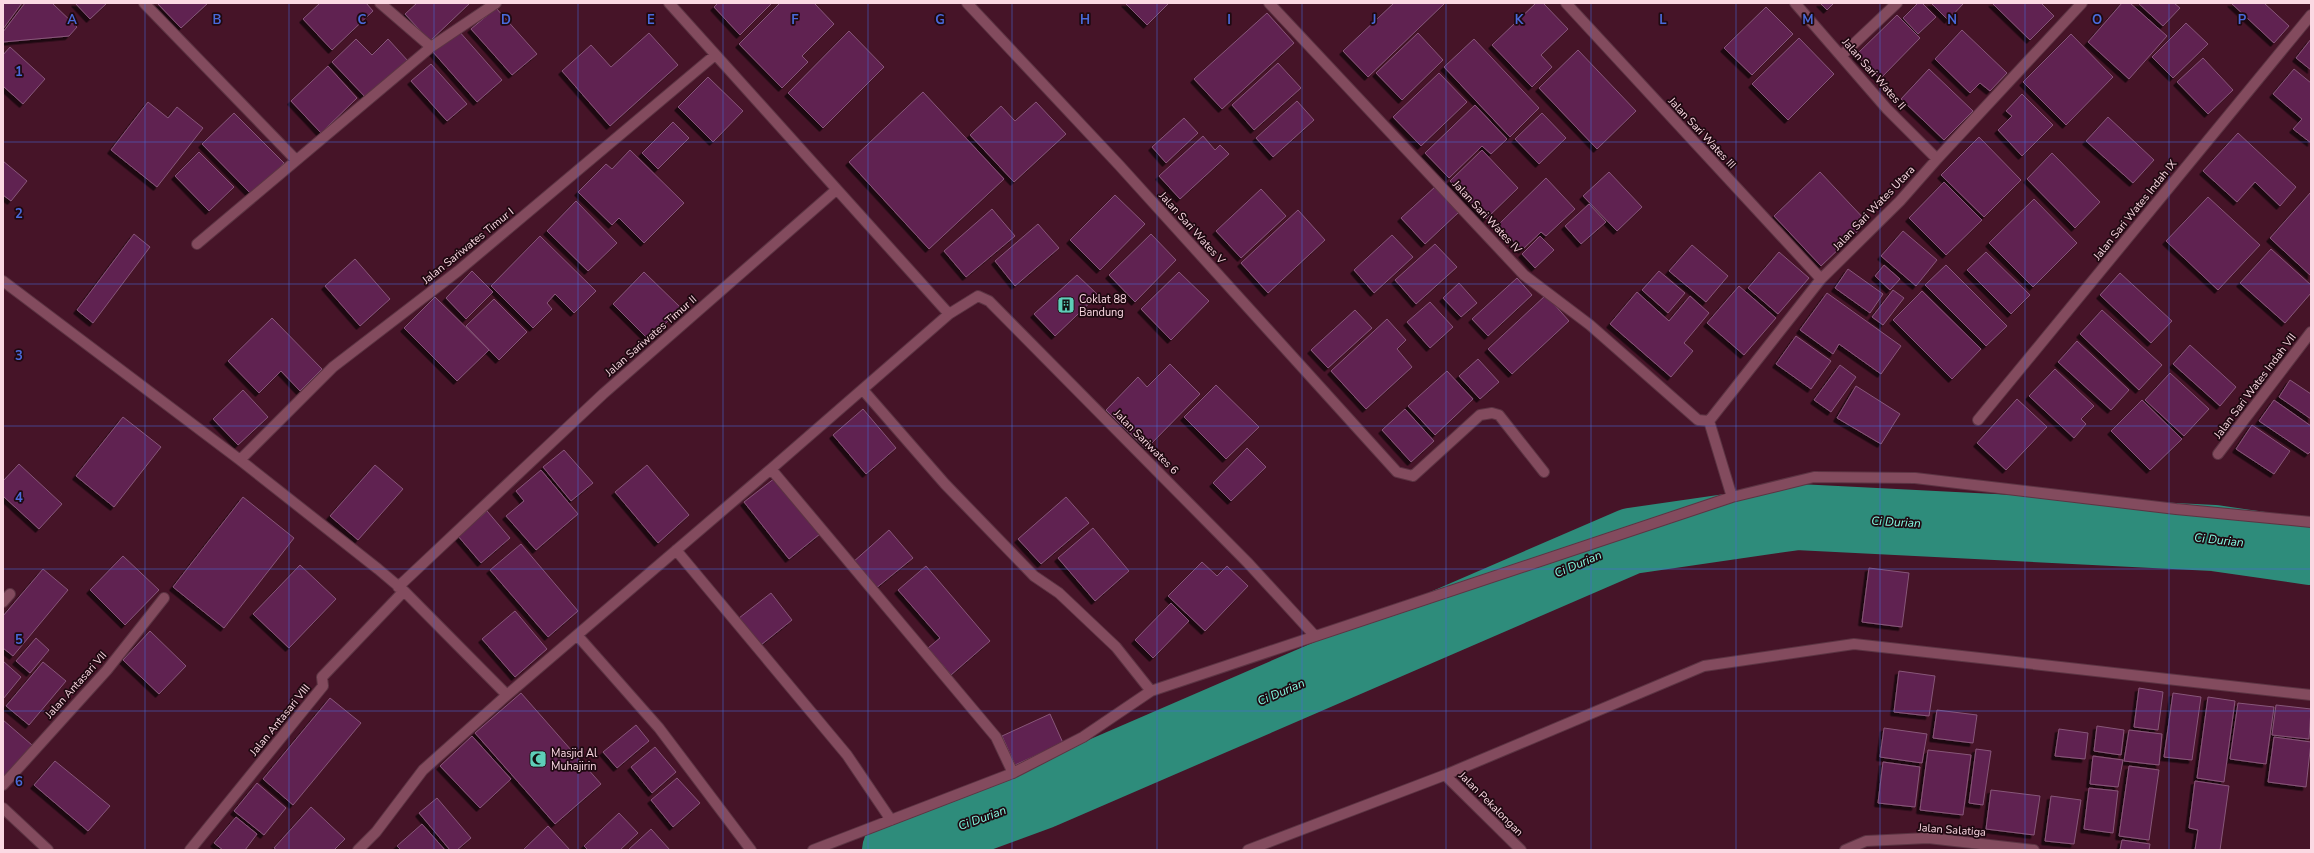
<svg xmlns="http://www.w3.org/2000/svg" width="2314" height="853" viewBox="0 0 2314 853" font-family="'Nunito Sans',sans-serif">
  <defs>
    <filter id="shadow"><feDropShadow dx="-3.5" dy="3.5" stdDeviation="0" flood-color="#0009"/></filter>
  </defs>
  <rect width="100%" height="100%" fill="#461428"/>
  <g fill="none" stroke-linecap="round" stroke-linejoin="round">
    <path stroke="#2e8c7b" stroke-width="66" d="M 895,850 L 1042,796 L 1631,541 L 1797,517 L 2214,538 L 2311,552"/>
  </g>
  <path fill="#612051" stroke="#875779" filter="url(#shadow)" d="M 3,3 L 22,3 L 3,29 Z
    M 25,3 L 52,3 L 77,27 L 69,36 L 3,42 L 3,32 Z
    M 75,3 L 107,3 L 90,19 Z
    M 157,3 L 208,3 L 181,28 Z
    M 320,3 L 366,3 L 373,11 L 332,50 L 303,19 Z
    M 417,3 L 470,3 L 430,41 L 405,14 Z
    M 718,3 L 772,3 L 740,35 L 714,7 Z
    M 780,3 L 814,3 L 834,24 L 802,56 L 808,62 L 782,88 L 739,44 Z
    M 1125,3 L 1169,3 L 1147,25 Z
    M 1394,3 L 1445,3 L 1368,77 L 1343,51 Z
    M 1536,3 L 1543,3 L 1568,29 L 1541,55 L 1552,67 L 1532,87 L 1492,45 Z
    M 1820,3 L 1834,3 L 1827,10 Z
    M 1918,3 L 1922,3 L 1936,17 L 1918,34 L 1903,18 Z
    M 1931,3 L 1963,3 L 1963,4 L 1948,20 Z
    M 1992,3 L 2041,3 L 2054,16 L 2030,40 Z
    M 2122,3 L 2130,3 L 2167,36 L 2129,79 L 2088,42 Z
    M 2138,3 L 2174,3 L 2180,8 L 2163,26 Z
    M 2231,3 L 2264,3 L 2289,26 L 2274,43 Z
    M 1766,7 L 1793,34 L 1752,75 L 1724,48 Z
    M 496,8 L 537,54 L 512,75 L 471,29 Z
    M 1267,13 L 1294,43 L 1222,109 L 1194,79 Z
    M 1897,15 L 1920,38 L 1880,79 L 1856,55 Z
    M 2186,23 L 2208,44 L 2173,78 L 2152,57 Z
    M 458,30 L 502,80 L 477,102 L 433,52 Z
    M 1962,30 L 2007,73 L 1990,91 L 1980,83 L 1970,93 L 1935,59 Z
    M 849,31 L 884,67 L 823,128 L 788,93 Z
    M 649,33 L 678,65 L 610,126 L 562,71 L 591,45 L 611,67 Z
    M 1418,33 L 1443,60 L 1402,100 L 1376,73 Z
    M 2071,34 L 2113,77 L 2066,125 L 2023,82 Z
    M 1799,38 L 1834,74 L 1788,120 L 1752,84 Z
    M 356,39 L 372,55 L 388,39 L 408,61 L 368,100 L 332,62 Z
    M 1474,39 L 1539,108 L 1510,137 L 1444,67 Z
    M 2311,39 L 2311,70 L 2296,58 Z
    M 10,47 L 45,79 L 23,104 L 3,86 L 3,55 Z
    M 1578,50 L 1636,111 L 1597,149 L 1539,88 Z
    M 2203,58 L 2233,90 L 2208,114 L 2177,82 Z
    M 1278,63 L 1301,88 L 1254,130 L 1232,105 Z
    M 431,64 L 467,104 L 447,121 L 411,81 Z
    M 328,66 L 357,98 L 321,133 L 291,101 Z
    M 1929,69 L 1973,111 L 1944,140 L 1901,99 Z
    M 2294,69 L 2311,83 L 2311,143 L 2293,129 L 2302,119 L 2273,94 Z
    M 1439,73 L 1467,102 L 1421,146 L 1393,117 Z
    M 708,77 L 743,111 L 713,142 L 678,107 Z
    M 923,92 L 1004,179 L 929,249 L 849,162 Z
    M 2022,94 L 2053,125 L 2022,156 L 1998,130 L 2012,116 L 2006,111 Z
    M 1297,101 L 1314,120 L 1273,157 L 1256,138 Z
    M 148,102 L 168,118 L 177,107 L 203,128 L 157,187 L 111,150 Z
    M 1036,102 L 1066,134 L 1014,182 L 970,135 L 1001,106 L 1015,121 Z
    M 1475,105 L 1507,139 L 1491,154 L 1482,146 L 1449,178 L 1425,153 Z
    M 234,113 L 284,163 L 252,195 L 202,144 Z
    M 1542,113 L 1566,138 L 1539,164 L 1515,139 Z
    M 2108,117 L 2154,160 L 2133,183 L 2086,141 Z
    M 1184,118 L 1198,133 L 1166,163 L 1152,147 Z
    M 673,122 L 689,138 L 658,169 L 642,153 Z
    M 2238,133 L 2296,187 L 2280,206 L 2255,182 L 2237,202 L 2203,171 Z
    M 1203,136 L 1215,150 L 1220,145 L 1229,154 L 1180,199 L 1159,176 Z
    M 1979,137 L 2021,180 L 1984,217 L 1941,175 Z
    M 630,150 L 684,203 L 644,243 L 619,218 L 612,225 L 578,192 L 606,164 L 612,169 Z
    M 1482,150 L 1518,188 L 1486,219 L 1450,181 Z
    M 199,152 L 234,187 L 209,211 L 175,176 Z
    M 2052,153 L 2100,202 L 2075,228 L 2027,179 Z
    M 3,161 L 27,181 L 11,201 L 3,195 Z
    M 1609,172 L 1642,207 L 1617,231 L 1583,196 Z
    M 1820,172 L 1867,222 L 1821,266 L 1774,216 Z
    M 1546,178 L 1575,209 L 1546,236 L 1541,232 L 1522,250 L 1498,225 Z
    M 1944,182 L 1982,220 L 1946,255 L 1909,218 Z
    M 1436,186 L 1459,212 L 1425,244 L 1401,218 Z
    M 1261,189 L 1286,216 L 1241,258 L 1216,231 Z
    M 2311,192 L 2311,276 L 2270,238 Z
    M 1115,195 L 1145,224 L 1100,270 L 1070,240 Z
    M 2208,197 L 2260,245 L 2218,290 L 2166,241 Z
    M 2034,199 L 2077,243 L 2033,287 L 1989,243 Z
    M 576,201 L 617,243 L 588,271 L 547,231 Z
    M 1589,204 L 1606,222 L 1581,244 L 1565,226 Z
    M 992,209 L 1015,236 L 966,277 L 944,251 Z
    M 1298,210 L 1325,240 L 1268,293 L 1241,263 Z
    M 1038,224 L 1059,248 L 1015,286 L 995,261 Z
    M 1903,231 L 1937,260 L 1916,286 L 1881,256 Z
    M 134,234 L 150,247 L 93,323 L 77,310 Z
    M 1151,234 L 1176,260 L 1135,302 L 1109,275 Z
    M 1392,235 L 1413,257 L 1374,293 L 1354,270 Z
    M 540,236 L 596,291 L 574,313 L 555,294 L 547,303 L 552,309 L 533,328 L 491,286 Z
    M 1540,236 L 1554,250 L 1535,268 L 1522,254 Z
    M 1435,244 L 1457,267 L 1416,304 L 1395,280 Z
    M 1692,245 L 1728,276 L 1706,302 L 1669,271 Z
    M 2271,249 L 2311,285 L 2311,293 L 2285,323 L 2240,283 Z
    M 1779,252 L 1809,278 L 1778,314 L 1748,288 Z
    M 1986,252 L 2030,295 L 2011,314 L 1967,270 Z
    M 355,259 L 390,299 L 360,326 L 325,286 Z
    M 1884,265 L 1900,279 L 1890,290 L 1875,276 Z
    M 1946,265 L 2007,326 L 1986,346 L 1925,285 Z
    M 1848,269 L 1883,294 L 1870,313 L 1835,288 Z
    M 472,271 L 493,292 L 466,319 L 446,298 Z
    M 1659,271 L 1685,293 L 1668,313 L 1642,290 Z
    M 644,272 L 681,308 L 649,340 L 613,304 Z
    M 1179,272 L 1209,301 L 1171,340 L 1141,309 Z
    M 2120,273 L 2172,321 L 2151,343 L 2100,295 Z
    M 1077,275 L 1098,295 L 1055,336 L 1034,314 Z
    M 1517,278 L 1532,295 L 1488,336 L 1472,319 Z
    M 1459,283 L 1477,303 L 1461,317 L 1443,298 Z
    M 1739,286 L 1776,318 L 1744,355 L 1707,323 Z
    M 1893,290 L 1904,298 L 1883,325 L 1872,317 Z
    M 1922,291 L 1981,349 L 1952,379 L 1893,320 Z
    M 1637,292 L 1669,321 L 1690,296 L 1709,313 L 1684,343 L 1693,351 L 1671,377 L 1610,324 Z
    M 1827,293 L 1901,346 L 1881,374 L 1839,344 L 1833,354 L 1800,330 Z
    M 1546,295 L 1569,321 L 1512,374 L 1488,349 Z
    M 435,297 L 489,350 L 457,381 L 404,328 Z
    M 494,299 L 527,332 L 499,360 L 466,326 Z
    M 1430,302 L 1453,327 L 1430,348 L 1407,322 Z
    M 1355,310 L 1372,328 L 1328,368 L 1311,350 Z
    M 2102,310 L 2162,365 L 2139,390 L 2080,334 Z
    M 272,318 L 322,369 L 300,391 L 281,371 L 259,393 L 228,361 Z
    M 1387,319 L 1406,340 L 1397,349 L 1412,367 L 1366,409 L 1331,371 Z
    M 1796,336 L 1831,361 L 1811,389 L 1776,364 Z
    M 2077,341 L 2129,390 L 2111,410 L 2058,362 Z
    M 2190,345 L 2236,387 L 2220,406 L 2173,364 Z
    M 1478,359 L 1499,382 L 1480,399 L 1459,376 Z
    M 1170,364 L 1200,394 L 1146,449 L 1106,410 L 1138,377 L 1147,387 Z
    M 1840,365 L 1856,377 L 1831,412 L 1814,400 Z
    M 2055,369 L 2094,406 L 2081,419 L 2086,424 L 2074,438 L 2029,396 Z
    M 1447,371 L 1473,399 L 1435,435 L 1408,406 Z
    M 2170,373 L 2209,409 L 2184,436 L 2145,400 Z
    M 2290,380 L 2311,394 L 2311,419 L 2279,397 Z
    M 1216,385 L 1259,427 L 1226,459 L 1184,417 Z
    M 1856,386 L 1900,414 L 1881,444 L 1837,418 Z
    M 243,390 L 268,417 L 238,445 L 213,419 Z
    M 2017,399 L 2047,427 L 2006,470 L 1977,443 Z
    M 2142,400 L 2182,439 L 2150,470 L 2111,431 Z
    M 2274,400 L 2311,426 L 2311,451 L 2308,454 L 2259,421 Z
    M 863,409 L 896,448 L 866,474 L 833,435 Z
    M 1405,409 L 1434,441 L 1411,462 L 1382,430 Z
    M 123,417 L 161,447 L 114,507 L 76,476 Z
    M 2252,425 L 2290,451 L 2274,474 L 2236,449 Z
    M 1247,448 L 1266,467 L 1231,501 L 1213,483 Z
    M 564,450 L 593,483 L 571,501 L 543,467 Z
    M 19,464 L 62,504 L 39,529 L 3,496 L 3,481 Z
    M 375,465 L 403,489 L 358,540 L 330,516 Z
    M 647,465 L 689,515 L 658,543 L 615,492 Z
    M 541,470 L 578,514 L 536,550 L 506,516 L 524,501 L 516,491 Z
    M 775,478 L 820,534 L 789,559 L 744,502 Z
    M 243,497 L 294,538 L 224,628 L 173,587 Z
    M 1066,497 L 1089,523 L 1041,564 L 1018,539 Z
    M 487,511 L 510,538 L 481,563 L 458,536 Z
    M 1093,528 L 1129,571 L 1095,601 L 1058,558 Z
    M 889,530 L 913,558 L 875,589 L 852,563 Z
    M 521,544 L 578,611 L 548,637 L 490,570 Z
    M 123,556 L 159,590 L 125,625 L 90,590 Z
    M 1202,562 L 1217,576 L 1227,566 L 1248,586 L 1205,631 L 1168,596 Z
    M 300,565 L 336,599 L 289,648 L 253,614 Z
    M 926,566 L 990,641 L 951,675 L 928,648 L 940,638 L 898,590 Z
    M 1869,568 L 1909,573 L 1902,627 L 1862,622 Z
    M 43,569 L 68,590 L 13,656 L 3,648 L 3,616 Z
    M 771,593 L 792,620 L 761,645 L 739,618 Z
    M 1171,603 L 1189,621 L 1153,658 L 1135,640 Z
    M 515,611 L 547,649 L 515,677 L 482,639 Z
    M 150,631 L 186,666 L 159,694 L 123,660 Z
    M 36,638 L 49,650 L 30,673 L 16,661 Z
    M 3,661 L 21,677 L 3,699 Z
    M 43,662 L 66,681 L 29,725 L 6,706 Z
    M 1899,671 L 1935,676 L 1929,716 L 1894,712 Z
    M 2139,688 L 2163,692 L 2158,730 L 2134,727 Z
    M 521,693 L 601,784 L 555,824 L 475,733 Z
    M 2173,693 L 2201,697 L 2192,760 L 2164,757 Z
    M 2208,697 L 2235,701 L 2224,782 L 2197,778 Z
    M 330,698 L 361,723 L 293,805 L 263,779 Z
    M 2238,703 L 2274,707 L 2266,764 L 2230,759 Z
    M 2276,705 L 2311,709 L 2309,739 L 2272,735 Z
    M 1937,710 L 1977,715 L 1973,743 L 1933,738 Z
    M 1050,714 L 1063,743 L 1015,765 L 1002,736 Z
    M 3,720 L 32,745 L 3,779 Z
    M 636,725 L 649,741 L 617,768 L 603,752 Z
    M 2097,726 L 2124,730 L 2121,755 L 2094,751 Z
    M 1884,728 L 1927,734 L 1922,763 L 1880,757 Z
    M 2059,729 L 2088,733 L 2085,759 L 2055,756 Z
    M 2129,730 L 2162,734 L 2159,765 L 2124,761 Z
    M 472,736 L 511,779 L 480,808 L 440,766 Z
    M 2274,737 L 2311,742 L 2306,787 L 2268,782 Z
    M 655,747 L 676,772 L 652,793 L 631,767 Z
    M 1976,749 L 1991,751 L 1983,805 L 1969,803 Z
    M 1928,750 L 1971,755 L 1963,815 L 1920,810 Z
    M 2093,756 L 2123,760 L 2118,787 L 2090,784 Z
    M 55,761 L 110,806 L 88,831 L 34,785 Z
    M 1883,762 L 1920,767 L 1915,807 L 1878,803 Z
    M 2129,766 L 2159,770 L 2149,840 L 2119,836 Z
    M 677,778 L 700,803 L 673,827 L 651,800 Z
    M 2195,781 L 2229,786 L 2220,850 L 2195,850 L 2198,830 L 2189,828 Z
    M 257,783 L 286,808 L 264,835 L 234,811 Z
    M 2089,788 L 2118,791 L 2113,833 L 2084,829 Z
    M 1991,790 L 2040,796 L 2034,835 L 1986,829 Z
    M 2051,796 L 2081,800 L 2074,844 L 2045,841 Z
    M 437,798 L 471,838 L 457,850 L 450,850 L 419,813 Z
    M 311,807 L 345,839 L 334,850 L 277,850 L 274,848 Z
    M 619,813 L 638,833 L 620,850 L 588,850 L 584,846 Z
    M 236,817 L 257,834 L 245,850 L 223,850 L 214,843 Z
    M 422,824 L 445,850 L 401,850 L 397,846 Z
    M 548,826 L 570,850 L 523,850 Z
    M 651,829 L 670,850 L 628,850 Z
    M 2122,840 L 2150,844 L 2149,850 L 2120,850 Z"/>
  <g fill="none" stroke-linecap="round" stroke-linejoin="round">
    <g stroke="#5c3443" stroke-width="12">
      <path id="minor" d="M 144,3 L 296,160
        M 380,3 L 431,47
        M 669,3 L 949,314
        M 967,3 L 1119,165 L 1397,472 L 1413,476 L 1480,415 L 1492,413 L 1499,415 L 1544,472
        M 1269,3 L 1524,275 L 1590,325 L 1698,420 L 1709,421
        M 1566,3 L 1821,279
        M 1795,3 L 1887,109 L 1937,159
        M 1842,55 L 1897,3
        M 197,244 L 431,47 L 496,3
        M 3,281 L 240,460 L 378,569 L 404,591 L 507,695
        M 863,390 L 945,484 L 1034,576 L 1059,593 L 1116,647 L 1151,691
        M 1978,420 L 2311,15
        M 1709,421 L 1821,279 L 1900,201 L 1937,159 L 2082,3
        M 1709,421 L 1732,497
        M 2218,454 L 2311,332
        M 240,460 L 333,367 L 458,271 L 715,55
        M 771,469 L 996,737 L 1013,773
        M 676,550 L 847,755 L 891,820
        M 398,587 L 603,394 L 836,190
        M 3,602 L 10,594
        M 577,635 L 659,728 L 751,850
        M 1445,775 L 1521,850
        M 3,785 L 107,670 L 164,598
        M 3,808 L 48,850
        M 190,850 L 323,686 L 322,677 L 404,591
        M 358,850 L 376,832 L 423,770 L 507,695 L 771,469 L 949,314 L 978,296 L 989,301 L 1248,563 L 1315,636
        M 813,850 L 1013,773 L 1083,737 L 1151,691 L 1732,497 L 1814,477 L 1915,478 L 2176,509 L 2311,522
        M 1248,850 L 1445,775 L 1704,666 L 1854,644 L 2311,695
        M 1845,850 L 1866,841 L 1928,838 L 2034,850"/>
    </g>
    <use href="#minor" stroke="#834b5e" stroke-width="10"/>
  </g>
  <path fill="none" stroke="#496ada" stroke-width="1" stroke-opacity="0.55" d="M 145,3 L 145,850M 289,3 L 289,850M 434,3 L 434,850M 578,3 L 578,850M 723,3 L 723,850M 868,3 L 868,850M 1012,3 L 1012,850M 1157,3 L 1157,850M 1302,3 L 1302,850M 1446,3 L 1446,850M 1591,3 L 1591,850M 1736,3 L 1736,850M 1880,3 L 1880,850M 2025,3 L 2025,850M 2169,3 L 2169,850M 3,142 L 2311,142M 3,284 L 2311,284M 3,426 L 2311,426M 3,569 L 2311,569M 3,711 L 2311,711"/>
  <defs>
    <g id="building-square" transform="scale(0.9)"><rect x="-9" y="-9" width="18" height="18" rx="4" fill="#5eceb8" stroke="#1f0911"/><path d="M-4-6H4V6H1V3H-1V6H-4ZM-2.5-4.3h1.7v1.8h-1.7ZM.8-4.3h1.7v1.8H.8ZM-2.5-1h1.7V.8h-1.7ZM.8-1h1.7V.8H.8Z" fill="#111"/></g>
    <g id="mosque-square" transform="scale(0.9)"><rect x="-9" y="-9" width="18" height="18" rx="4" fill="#5eceb8" stroke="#1f0911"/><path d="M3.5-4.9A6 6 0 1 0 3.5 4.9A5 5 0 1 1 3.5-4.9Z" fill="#111"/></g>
  </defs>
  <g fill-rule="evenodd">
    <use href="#building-square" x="1066" y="305"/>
    <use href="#mosque-square" x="538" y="759"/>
  </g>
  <g text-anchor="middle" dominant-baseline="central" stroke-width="3.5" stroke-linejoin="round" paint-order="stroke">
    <g font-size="11" fill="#fbd9e3" stroke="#1f0911">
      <text transform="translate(1874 74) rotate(49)">Jalan Sari Wates II</text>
      <text transform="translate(1702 133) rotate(47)">Jalan Sari Wates III</text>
      <text transform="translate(1874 208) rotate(-46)">Jalan Sari Wates Utara</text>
      <text transform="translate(2135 210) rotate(-51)">Jalan Sari Wates Indah IX</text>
      <text transform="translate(1487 217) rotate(47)">Jalan Sari Wates IV</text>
      <text transform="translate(1192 228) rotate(48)">Jalan Sari Wates V</text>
      <text transform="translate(468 246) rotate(-39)">Jalan Sariwates Timur I</text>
      <text transform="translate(651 336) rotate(-41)">Jalan Sariwates Timur II</text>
      <text transform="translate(2255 386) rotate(-53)">Jalan Sari Wates Indah VII</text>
      <text transform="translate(1146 442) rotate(45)">Jalan Sariwates 6</text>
      <text transform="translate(76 685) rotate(-48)">Jalan Antasari VII</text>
      <text transform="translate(280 720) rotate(-51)">Jalan Antasari VIII</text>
      <text transform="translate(1491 804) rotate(45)">Jalan Pekalongan</text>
      <text transform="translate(1952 830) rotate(4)">Jalan Salatiga</text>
    </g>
    <g font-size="11" fill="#fbd9e3" stroke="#1f0911" text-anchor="start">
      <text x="1079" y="299">Coklat 88<tspan x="1079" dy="13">Bandung</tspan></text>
      <text x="551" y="753">Masjid Al<tspan x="551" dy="13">Muhajirin</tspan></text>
    </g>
    <g font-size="12" font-style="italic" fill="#85fce3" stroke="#1f0911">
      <text transform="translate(1896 522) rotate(3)">Ci Durian</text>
      <text transform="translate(2219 540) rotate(6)">Ci Durian</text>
      <text transform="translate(1578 564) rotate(-23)">Ci Durian</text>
      <text transform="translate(1281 692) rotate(-23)">Ci Durian</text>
      <text transform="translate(982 818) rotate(-20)">Ci Durian</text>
    </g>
  </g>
  <g font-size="13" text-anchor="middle" font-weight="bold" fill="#496ada" stroke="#1f0911" stroke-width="3.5" stroke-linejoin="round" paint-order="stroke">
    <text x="72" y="24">A</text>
    <text x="217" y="24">B</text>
    <text x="362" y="24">C</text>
    <text x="506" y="24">D</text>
    <text x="651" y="24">E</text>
    <text x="795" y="24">F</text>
    <text x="940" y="24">G</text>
    <text x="1085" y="24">H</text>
    <text x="1229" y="24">I</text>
    <text x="1374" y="24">J</text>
    <text x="1519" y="24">K</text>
    <text x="1663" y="24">L</text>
    <text x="1808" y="24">M</text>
    <text x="1952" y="24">N</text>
    <text x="2097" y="24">O</text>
    <text x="2242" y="24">P</text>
    <text x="19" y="76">1</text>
    <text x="19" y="218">2</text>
    <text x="19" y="360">3</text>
    <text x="19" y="502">4</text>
    <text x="19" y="644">5</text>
    <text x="19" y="786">6</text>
  </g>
  <rect width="2314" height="853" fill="none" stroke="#fbd9e3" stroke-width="8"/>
</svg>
